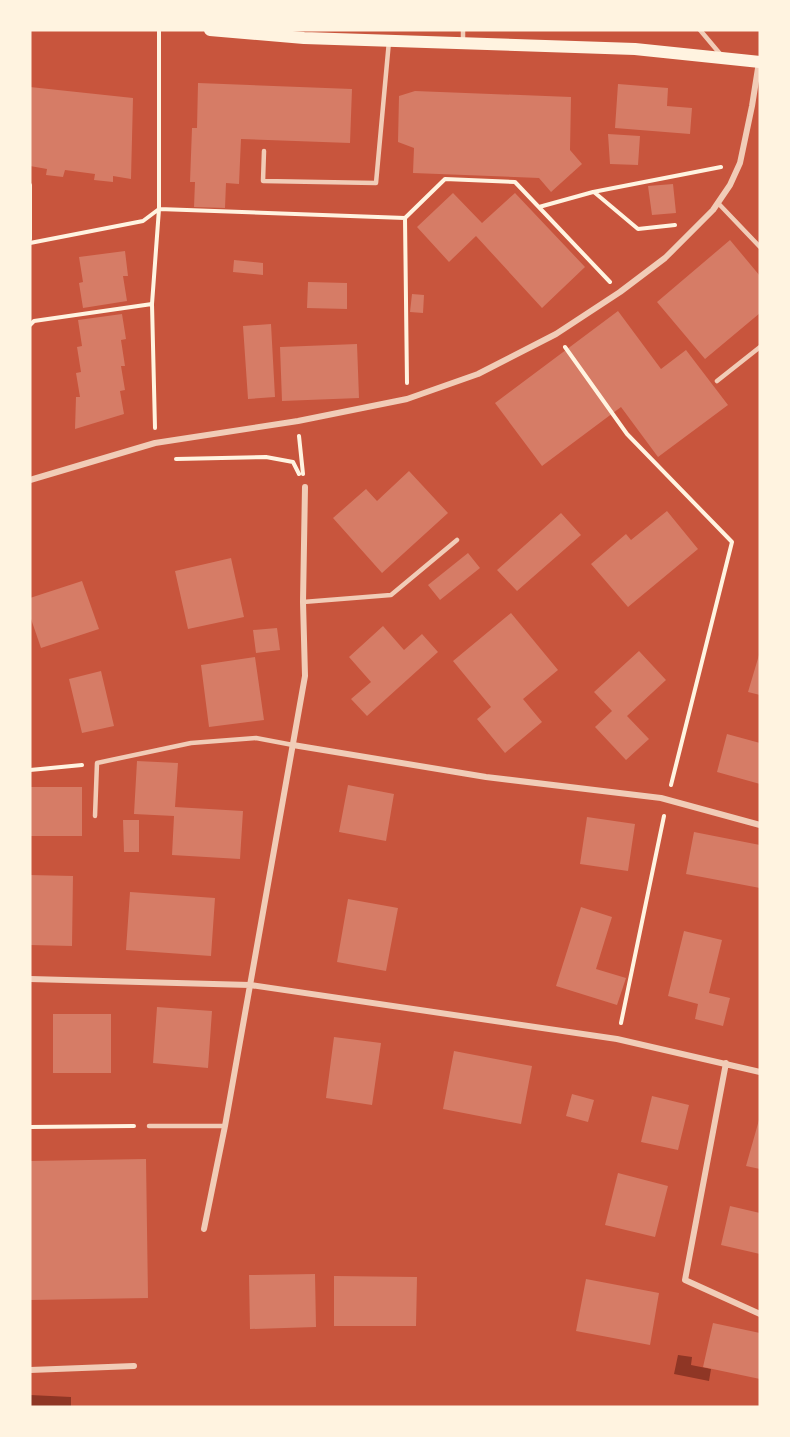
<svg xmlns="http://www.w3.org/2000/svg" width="790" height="1437" viewBox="0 0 790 1437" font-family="'Crimson Pro',serif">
  <rect width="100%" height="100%" fill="#c8553d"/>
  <path fill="#8f3625" d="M 678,1355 L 692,1357 L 691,1365 L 711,1369 L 709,1381 L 674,1374 Z
    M 30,1395 L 71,1397 L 71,1407 L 30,1407 Z"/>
  <path fill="#d67c66" d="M 198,83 L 352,89 L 350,143 L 241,139 L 239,184 L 226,183 L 225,208 L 194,207 L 195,182 L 190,182 L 192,128 L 197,128 Z
    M 618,84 L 668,88 L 667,106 L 692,108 L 690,134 L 615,128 Z
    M 30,87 L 133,98 L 131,179 L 113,176 L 113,182 L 94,180 L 95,174 L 65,170 L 63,177 L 46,175 L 47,169 L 30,166 Z
    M 415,91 L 571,97 L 570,150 L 582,164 L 551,192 L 539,178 L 413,173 L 414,148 L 398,142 L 399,96 Z
    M 608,134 L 640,136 L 638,165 L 610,164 Z
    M 673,184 L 676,213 L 652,215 L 648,186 Z
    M 453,193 L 482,223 L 515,193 L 585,267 L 542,308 L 476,236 L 449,262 L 417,227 Z
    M 730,240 L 760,276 L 760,313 L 705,359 L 657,302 Z
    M 125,251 L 128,276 L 123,276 L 127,301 L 83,308 L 79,283 L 83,282 L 79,257 Z
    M 234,260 L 263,263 L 263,275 L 233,272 Z
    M 308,282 L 347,283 L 347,309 L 307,308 Z
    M 412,294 L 424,295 L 423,313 L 410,312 Z
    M 618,311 L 661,369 L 686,350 L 728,405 L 658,457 L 621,407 L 542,466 L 495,403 Z
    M 122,314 L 126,339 L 121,340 L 125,366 L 121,366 L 125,390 L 120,391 L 124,414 L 75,429 L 76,397 L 80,397 L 76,373 L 81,372 L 77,347 L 82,346 L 78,320 Z
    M 271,324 L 275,397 L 248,399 L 243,326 Z
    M 357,344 L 359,398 L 282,401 L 280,347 Z
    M 409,471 L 448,513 L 382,573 L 333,518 L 366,489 L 377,501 Z
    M 667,511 L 698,549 L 628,607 L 591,564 L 626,534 L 631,540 Z
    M 561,513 L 581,535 L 517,591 L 497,570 Z
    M 468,553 L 480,568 L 440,600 L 428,585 Z
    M 231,558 L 244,617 L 188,629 L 175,571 Z
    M 82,581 L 99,629 L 41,648 L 30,616 L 30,598 Z
    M 511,613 L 558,670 L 523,699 L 542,722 L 505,753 L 477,719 L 491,707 L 453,661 Z
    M 383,626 L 404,650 L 422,634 L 438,652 L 367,716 L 351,699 L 371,682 L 349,657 Z
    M 277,628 L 280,650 L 256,653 L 253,630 Z
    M 639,651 L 666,680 L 627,716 L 649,739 L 626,760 L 595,727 L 612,711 L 594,692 Z
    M 759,655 L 760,656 L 760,695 L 748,692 Z
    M 255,657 L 264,720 L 209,727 L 201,665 Z
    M 101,671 L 114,726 L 82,733 L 69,679 Z
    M 727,734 L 760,743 L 760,784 L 717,772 Z
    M 137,761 L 178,763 L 175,807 L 243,811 L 240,859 L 172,855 L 174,816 L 134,814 Z
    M 348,785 L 394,794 L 386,841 L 339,832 Z
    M 30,787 L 82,787 L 82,836 L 30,836 Z
    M 587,817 L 635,824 L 628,871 L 580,864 Z
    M 123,820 L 139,820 L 139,852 L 124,852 Z
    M 694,832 L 760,845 L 760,888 L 686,874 Z
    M 30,875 L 73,876 L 72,946 L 30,945 Z
    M 130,892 L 215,898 L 211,956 L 126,950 Z
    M 348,899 L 398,908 L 386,971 L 337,962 Z
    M 581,907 L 612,917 L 596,969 L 626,978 L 617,1005 L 556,986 Z
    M 684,931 L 722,940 L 709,993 L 730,998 L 723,1026 L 695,1019 L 698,1004 L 668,996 Z
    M 157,1007 L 212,1011 L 208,1068 L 153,1063 Z
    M 53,1014 L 111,1014 L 111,1073 L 53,1073 Z
    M 334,1037 L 381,1043 L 372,1105 L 326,1098 Z
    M 454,1051 L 532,1066 L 521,1124 L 443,1109 Z
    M 572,1094 L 594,1100 L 588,1122 L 566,1116 Z
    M 652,1096 L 689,1105 L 678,1150 L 641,1142 Z
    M 759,1120 L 760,1120 L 760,1169 L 746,1166 Z
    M 146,1159 L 148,1298 L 30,1300 L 30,1161 Z
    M 618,1173 L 668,1186 L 655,1237 L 605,1225 Z
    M 730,1206 L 760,1213 L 760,1254 L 721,1245 Z
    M 315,1274 L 316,1327 L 250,1329 L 249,1275 Z
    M 334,1276 L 417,1277 L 416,1326 L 334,1326 Z
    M 586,1279 L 659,1293 L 650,1345 L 576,1331 Z
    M 713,1323 L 760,1333 L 760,1379 L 703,1367 Z"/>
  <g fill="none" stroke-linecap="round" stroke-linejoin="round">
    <path stroke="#fff3e0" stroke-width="4" d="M 30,185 L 30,239
      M 594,192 L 638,229 L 675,225
      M 539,207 L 593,192 L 721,167
      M 405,218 L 407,383
      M 30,243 L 143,221 L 159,209 L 405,218 L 445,179 L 515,182 L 610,282
      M 30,325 L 34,321 L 152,304
      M 565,347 L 627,434 L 732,542 L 671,785
      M 155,428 L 152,304 L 159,209 L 159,30
      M 299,436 L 303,474
      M 176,459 L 266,457 L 293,462 L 299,474
      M 30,770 L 82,765
      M 621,1023 L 664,816
      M 30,1127 L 134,1126"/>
    <path stroke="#f1ccb7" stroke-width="4.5" d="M 463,30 L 463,42
      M 700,30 L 721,55
      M 264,151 L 263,181 L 376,183 L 389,41
      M 718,203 L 760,247
      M 717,381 L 760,347
      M 303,602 L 391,595 L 457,540
      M 95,816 L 97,763 L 191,743 L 256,738 L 293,745
      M 149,1126 L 225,1126"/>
    <path stroke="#f1ccb7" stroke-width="6" d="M 30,480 L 155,443 L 298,421 L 407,399 L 478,374 L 556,334 L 620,292 L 665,258 L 713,210 L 730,185 L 740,163 L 752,106 L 759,62
      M 293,745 L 486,777 L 661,798 L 760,825
      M 30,979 L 250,985 L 617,1039 L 760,1072
      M 726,1063 L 685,1280 L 760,1314
      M 204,1229 L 225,1126 L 305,676 L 303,602 L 305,487
      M 30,1370 L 134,1366"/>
    <path stroke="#fff3e0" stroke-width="12" d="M 210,30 L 304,38 L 635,49 L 760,62"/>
  </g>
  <rect width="790" height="1437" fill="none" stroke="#fff3e0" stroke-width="63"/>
</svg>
